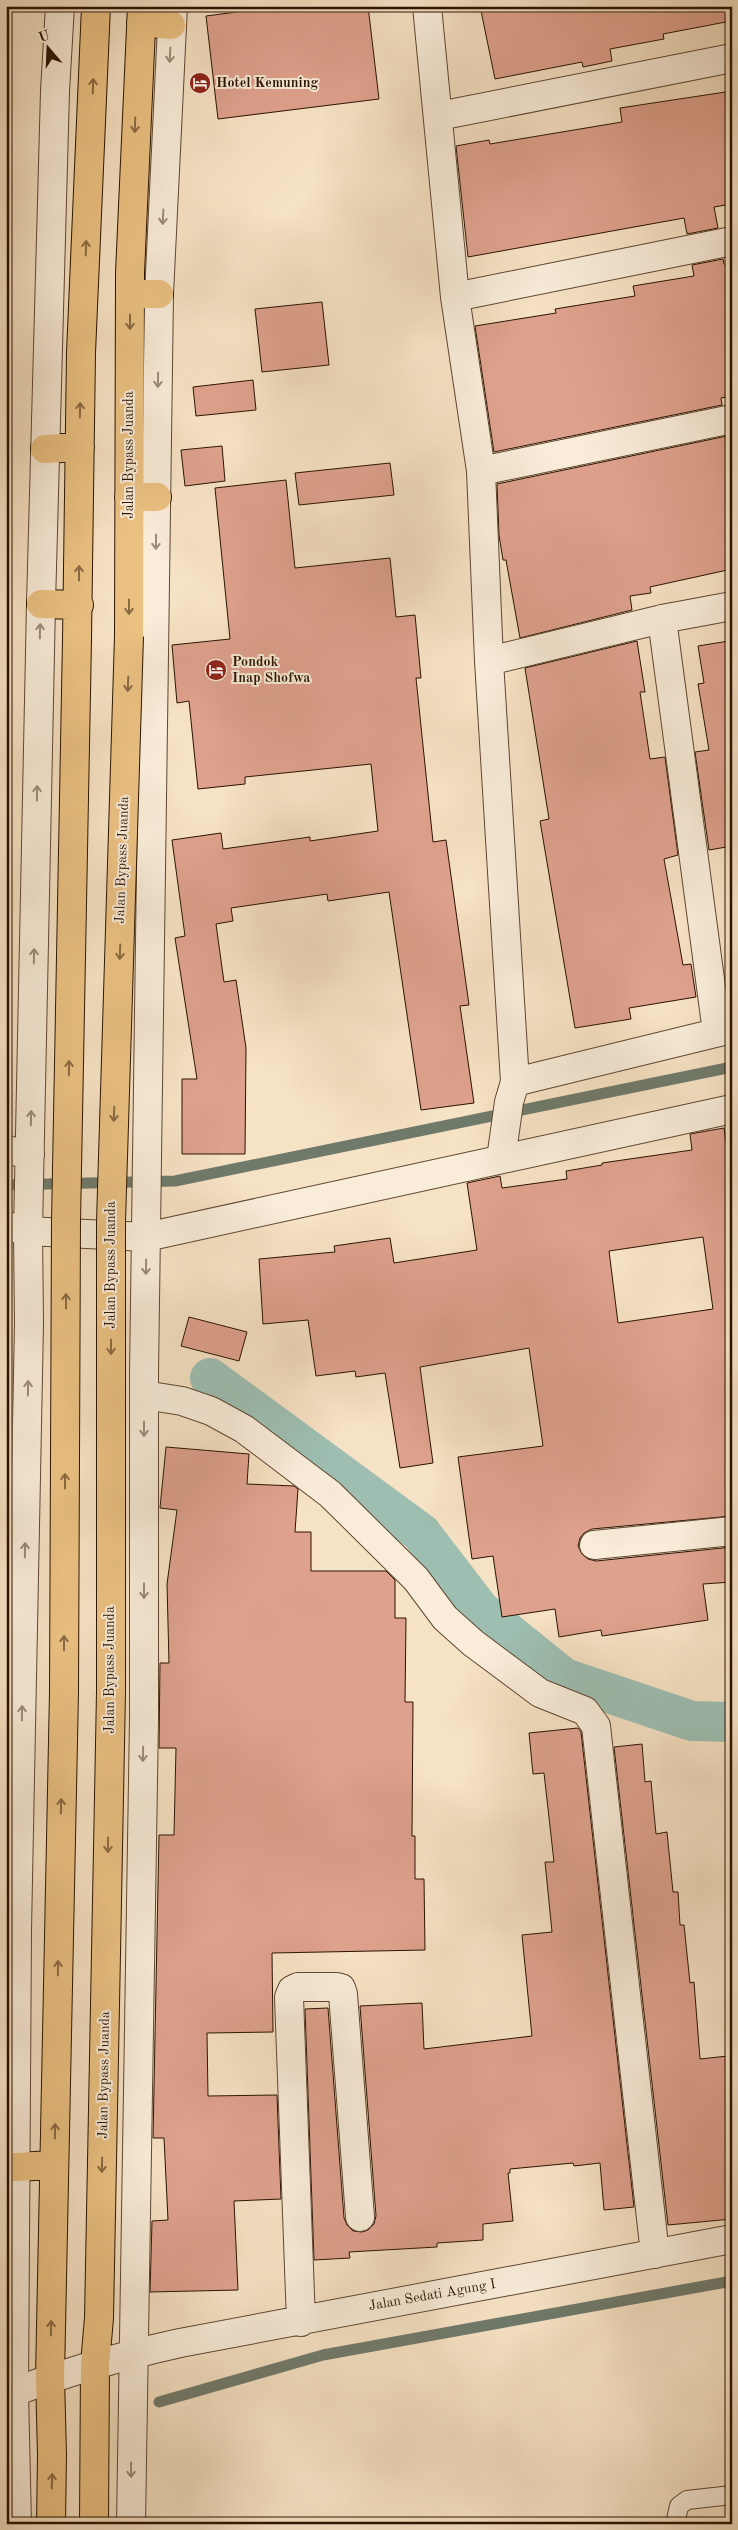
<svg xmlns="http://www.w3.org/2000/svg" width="738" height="2530" viewBox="0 0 738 2530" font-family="'Old Standard TT',serif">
  <rect width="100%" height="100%" fill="#f6e2c4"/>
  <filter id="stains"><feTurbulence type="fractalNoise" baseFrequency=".004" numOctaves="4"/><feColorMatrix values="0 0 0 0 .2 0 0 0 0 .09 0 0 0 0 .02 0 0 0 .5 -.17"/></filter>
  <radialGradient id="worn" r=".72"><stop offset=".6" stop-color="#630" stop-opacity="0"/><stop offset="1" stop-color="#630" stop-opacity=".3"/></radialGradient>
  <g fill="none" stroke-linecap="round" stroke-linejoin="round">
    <path stroke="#6f7a6b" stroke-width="11" d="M 6,1185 L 175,1181 L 732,1067
      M 159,2402 L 323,2355 L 732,2281"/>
    <path stroke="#9dbeb1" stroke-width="40" d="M 210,1378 L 421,1533 L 480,1610 L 564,1678 L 692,1721 L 732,1722"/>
  </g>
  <path fill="#dea18d" stroke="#2a1301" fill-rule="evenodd" d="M 283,6 L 368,6 L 379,99 L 218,119 L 206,16 Z
    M 480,6 L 730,6 L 731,21 L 663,34 L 664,39 L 610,49 L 612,61 L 583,67 L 582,62 L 495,79 Z
    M 732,91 L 732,204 L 714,207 L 718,228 L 687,234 L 684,218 L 468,257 L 456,146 L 489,140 L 490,144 L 622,122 L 620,108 Z
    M 723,259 L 724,264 L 732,265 L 732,396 L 721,398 L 722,405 L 494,452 L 475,326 L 556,313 L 555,309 L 635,296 L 633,286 L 694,276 L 692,265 Z
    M 322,302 L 329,365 L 262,372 L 255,309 Z
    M 253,380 L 256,410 L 196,416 L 193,387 Z
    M 727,436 L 732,466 L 732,569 L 650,587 L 651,593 L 630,596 L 632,610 L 520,638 L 506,560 L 503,560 L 499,535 L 497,484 Z
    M 222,446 L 225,481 L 185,486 L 181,450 Z
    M 390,463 L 394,495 L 299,505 L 295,473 Z
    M 286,480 L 295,568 L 390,558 L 396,617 L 415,615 L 421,678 L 416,678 L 433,842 L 446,840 L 469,1005 L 460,1006 L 474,1103 L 421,1110 L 389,892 L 328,901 L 327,894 L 231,908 L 233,921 L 216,924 L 224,982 L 236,980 L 246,1048 L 245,1154 L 182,1154 L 182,1079 L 197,1079 L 175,938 L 185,936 L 172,840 L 221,833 L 223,849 L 310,837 L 310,841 L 378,831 L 371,764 L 245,777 L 245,784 L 198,789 L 189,701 L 177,703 L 172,645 L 230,639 L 215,488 Z
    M 637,641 L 645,692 L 640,692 L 650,759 L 665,757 L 678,855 L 664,859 L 683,965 L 691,964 L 696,997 L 629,1008 L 631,1019 L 575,1028 L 540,821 L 549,819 L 525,668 Z
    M 729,641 L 732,658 L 732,846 L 709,850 L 695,752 L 709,750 L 698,684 L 704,683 L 698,646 Z
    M 724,1128 L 732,1183 L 732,1516 L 592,1529 L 584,1533 L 580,1538 L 578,1546 L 582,1554 L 588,1559 L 596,1561 L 732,1547 L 732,1582 L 703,1584 L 708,1620 L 602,1636 L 601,1630 L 559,1637 L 555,1609 L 502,1617 L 493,1556 L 472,1559 L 458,1457 L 543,1446 L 529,1348 L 420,1367 L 433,1463 L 400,1468 L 385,1373 L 356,1377 L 355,1371 L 316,1376 L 308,1320 L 263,1324 L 259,1259 L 335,1252 L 334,1246 L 390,1238 L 394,1263 L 477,1250 L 467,1183 L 500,1176 L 502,1188 L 567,1179 L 566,1171 L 602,1165 L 602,1163 L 692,1150 L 690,1134 ZM 703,1237 L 713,1309 L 618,1323 L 609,1251 Z
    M 189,1317 L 247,1332 L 239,1361 L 181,1346 Z
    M 166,1447 L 249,1454 L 247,1484 L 294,1486 L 298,1489 L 295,1532 L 311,1532 L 311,1571 L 386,1571 L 395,1580 L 395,1618 L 406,1618 L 405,1702 L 413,1702 L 412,1836 L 415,1836 L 415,1879 L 424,1879 L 425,1950 L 272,1953 L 273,2032 L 207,2033 L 208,2096 L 277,2095 L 281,2199 L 234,2201 L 238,2290 L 150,2292 L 152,2221 L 168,2220 L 164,2138 L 153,2138 L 159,1835 L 174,1835 L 176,1748 L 159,1748 L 160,1663 L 169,1663 L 167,1584 L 177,1510 L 160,1508 Z
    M 578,1728 L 581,1732 L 634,2207 L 604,2210 L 600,2163 L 574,2166 L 573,2163 L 510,2169 L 510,2173 L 508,2173 L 513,2221 L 483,2224 L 483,2240 L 437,2243 L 437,2247 L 349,2252 L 350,2258 L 314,2260 L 305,2009 L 328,2008 L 344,2218 L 347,2225 L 353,2231 L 362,2232 L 368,2230 L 374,2224 L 376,2216 L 360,2006 L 422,2003 L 424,2049 L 532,2036 L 522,1935 L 552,1932 L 545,1862 L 554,1862 L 544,1773 L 533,1774 L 529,1733 Z
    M 642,1744 L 645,1782 L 651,1781 L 656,1834 L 667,1832 L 673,1892 L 678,1892 L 680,1925 L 684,1925 L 690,1983 L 694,1982 L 700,2059 L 728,2056 L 732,2098 L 732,2219 L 668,2225 L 614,1747 Z"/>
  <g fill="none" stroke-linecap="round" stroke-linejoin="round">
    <g stroke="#5d4732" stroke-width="20">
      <path id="service" d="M 675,2524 L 679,2506 L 687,2500 L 732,2495"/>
    </g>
    <g stroke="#5d4732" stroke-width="30">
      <path id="minor" d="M 427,6 L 455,297 L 481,471 L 489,661 L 515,1082 L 509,1102 L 501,1159
        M 439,116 L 732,58
        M 455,297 L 732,241
        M 481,471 L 732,419
        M 662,619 L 717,1032
        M 489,661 L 662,619 L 732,606
        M 515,1082 L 732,1029
        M 6,1150 L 30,1154
        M 6,1226 L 28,1231 L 146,1237 L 732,1109
        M 144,1395 L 182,1401 L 211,1411 L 244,1429 L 330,1494 L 416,1579 L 445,1618 L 473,1643 L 540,1693 L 585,1711 L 596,1726 L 655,2254
        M 594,1545 L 732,1531
        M 301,2322 L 289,1997 L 292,1990 L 298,1987 L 337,1987 L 341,1988 L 343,1994 L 360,2217
        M 6,2395 C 63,2373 121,2356 180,2343 L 732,2239"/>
    </g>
    <g stroke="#5d4732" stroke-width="30">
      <path id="tertiary" d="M 17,2524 L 14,2392 L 17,1930 L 29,1324 L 28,1231 L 41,604 L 55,91 L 60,6
        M 131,2524 L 144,1719 L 144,1374 L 159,294 L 173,6"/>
    </g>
    <g stroke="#2a1301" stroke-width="30">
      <path id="trunk" d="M 141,22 L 171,25
        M 130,294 L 159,294
        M 45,449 L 80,447
        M 129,497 L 157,497
        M 41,604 L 79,605
        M 129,636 L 130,273 L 142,6
        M 77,639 L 81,353 L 96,6
        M 15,2167 L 54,2165
        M 51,2524 L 52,2455 L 50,2377 L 64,1692
        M 94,2524 L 95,2364 L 99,2318 L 111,1692"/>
    </g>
    <use href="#service" stroke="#f9ecd9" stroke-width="18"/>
    <use href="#minor" stroke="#f9ecd9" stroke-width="28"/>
    <use href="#tertiary" stroke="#f9ecd9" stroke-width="28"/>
    <use href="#trunk" stroke="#ebc182" stroke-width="28"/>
    <g stroke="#2a1301" stroke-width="30" stroke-linecap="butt">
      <path id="trunk-bridge" d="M 64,1692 L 66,1222 L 77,639
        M 111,1692 L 111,1222 L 129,636"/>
    </g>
    <use href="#trunk-bridge" stroke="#ebc182" stroke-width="28"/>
  </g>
  <defs><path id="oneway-shaft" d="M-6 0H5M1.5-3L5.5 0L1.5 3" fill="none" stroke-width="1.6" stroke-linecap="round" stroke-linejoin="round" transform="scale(1.25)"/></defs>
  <g stroke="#9c8a78">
    <use href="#oneway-shaft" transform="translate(170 55) rotate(93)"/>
    <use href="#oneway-shaft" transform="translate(163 217) rotate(93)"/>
    <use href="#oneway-shaft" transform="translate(158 380) rotate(91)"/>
    <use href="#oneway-shaft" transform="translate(156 542) rotate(91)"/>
    <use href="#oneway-shaft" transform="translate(40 631) rotate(-89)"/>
    <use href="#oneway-shaft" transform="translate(37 793) rotate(-89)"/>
    <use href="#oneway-shaft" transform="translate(34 956) rotate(-89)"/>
    <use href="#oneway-shaft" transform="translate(31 1118) rotate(-89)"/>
    <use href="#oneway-shaft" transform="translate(146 1267) rotate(91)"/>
    <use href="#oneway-shaft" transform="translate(28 1388) rotate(-89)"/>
    <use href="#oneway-shaft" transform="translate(144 1429) rotate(90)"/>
    <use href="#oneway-shaft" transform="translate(25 1550) rotate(-89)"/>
    <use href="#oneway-shaft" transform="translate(144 1591) rotate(90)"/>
    <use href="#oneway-shaft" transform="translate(22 1713) rotate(-89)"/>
    <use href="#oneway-shaft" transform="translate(143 1754) rotate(91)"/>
    <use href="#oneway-shaft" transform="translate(131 2470) rotate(90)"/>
  </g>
  <g stroke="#8a6a42">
    <use href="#oneway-shaft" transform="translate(93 86) rotate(-88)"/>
    <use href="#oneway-shaft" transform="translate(135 125) rotate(92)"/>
    <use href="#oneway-shaft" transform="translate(86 248) rotate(-88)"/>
    <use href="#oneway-shaft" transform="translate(130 322) rotate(90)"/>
    <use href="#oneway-shaft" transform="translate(80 410) rotate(-89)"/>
    <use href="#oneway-shaft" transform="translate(79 573) rotate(-90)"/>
    <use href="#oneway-shaft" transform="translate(129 607) rotate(90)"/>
    <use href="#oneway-shaft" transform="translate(128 684) rotate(92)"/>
    <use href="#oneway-shaft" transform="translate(120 952) rotate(92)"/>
    <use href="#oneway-shaft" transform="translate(69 1068) rotate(-89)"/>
    <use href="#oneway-shaft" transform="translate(114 1114) rotate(92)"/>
    <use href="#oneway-shaft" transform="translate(66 1301) rotate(-90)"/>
    <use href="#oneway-shaft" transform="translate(111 1347) rotate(90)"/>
    <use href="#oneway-shaft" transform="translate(65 1481) rotate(-90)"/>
    <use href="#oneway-shaft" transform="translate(64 1643) rotate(-90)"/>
    <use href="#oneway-shaft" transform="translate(61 1806) rotate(-89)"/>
    <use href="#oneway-shaft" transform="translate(108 1845) rotate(91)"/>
    <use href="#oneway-shaft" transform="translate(58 1968) rotate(-89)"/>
    <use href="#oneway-shaft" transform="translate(55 2131) rotate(-89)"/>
    <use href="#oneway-shaft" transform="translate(102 2165) rotate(91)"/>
    <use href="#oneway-shaft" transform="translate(51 2328) rotate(-89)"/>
    <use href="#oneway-shaft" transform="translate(52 2481) rotate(-88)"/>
  </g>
  <defs>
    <g id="hotel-disc" transform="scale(1.125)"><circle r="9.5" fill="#8f2418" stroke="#f9ecd9"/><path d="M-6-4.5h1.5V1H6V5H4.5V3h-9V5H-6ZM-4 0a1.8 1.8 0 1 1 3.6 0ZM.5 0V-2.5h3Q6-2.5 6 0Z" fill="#fff"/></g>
  </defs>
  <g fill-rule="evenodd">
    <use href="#hotel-disc" x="200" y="83"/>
    <use href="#hotel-disc" x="216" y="670"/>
  </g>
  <g text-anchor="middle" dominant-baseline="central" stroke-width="4" stroke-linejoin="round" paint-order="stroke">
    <g font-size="14" font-weight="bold" fill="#2a1301" stroke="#f9ecd9" text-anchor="start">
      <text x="216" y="83">Hotel Kemuning</text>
      <text x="232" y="662">Pondok<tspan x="232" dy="16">Inap Shofwa</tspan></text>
    </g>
    <g font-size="14" fill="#2a1301" stroke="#f9ecd9">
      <text transform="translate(129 455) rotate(-90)">Jalan Bypass Juanda</text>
      <text transform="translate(122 860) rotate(-88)">Jalan Bypass Juanda</text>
      <text transform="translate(111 1265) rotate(-90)">Jalan Bypass Juanda</text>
      <text transform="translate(110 1670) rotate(-90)">Jalan Bypass Juanda</text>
      <text transform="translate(104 2075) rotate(-89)">Jalan Bypass Juanda</text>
      <text transform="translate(432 2295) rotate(-10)">Jalan Sedati Agung I</text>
    </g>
  </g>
  <rect width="738" height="2530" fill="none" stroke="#f6e2c4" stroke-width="25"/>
  <rect x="8" y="8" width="723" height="2515" fill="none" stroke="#2a1301" stroke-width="2.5"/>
  <rect x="12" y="12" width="713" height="2505" fill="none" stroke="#2a1301"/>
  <g transform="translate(48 48) rotate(341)" stroke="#f9ecd9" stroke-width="4" paint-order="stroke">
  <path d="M0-4L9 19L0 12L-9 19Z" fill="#2a1301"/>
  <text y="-8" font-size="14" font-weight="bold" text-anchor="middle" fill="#2a1301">U</text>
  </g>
  <rect width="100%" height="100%" filter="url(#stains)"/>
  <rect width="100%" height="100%" fill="url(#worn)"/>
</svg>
